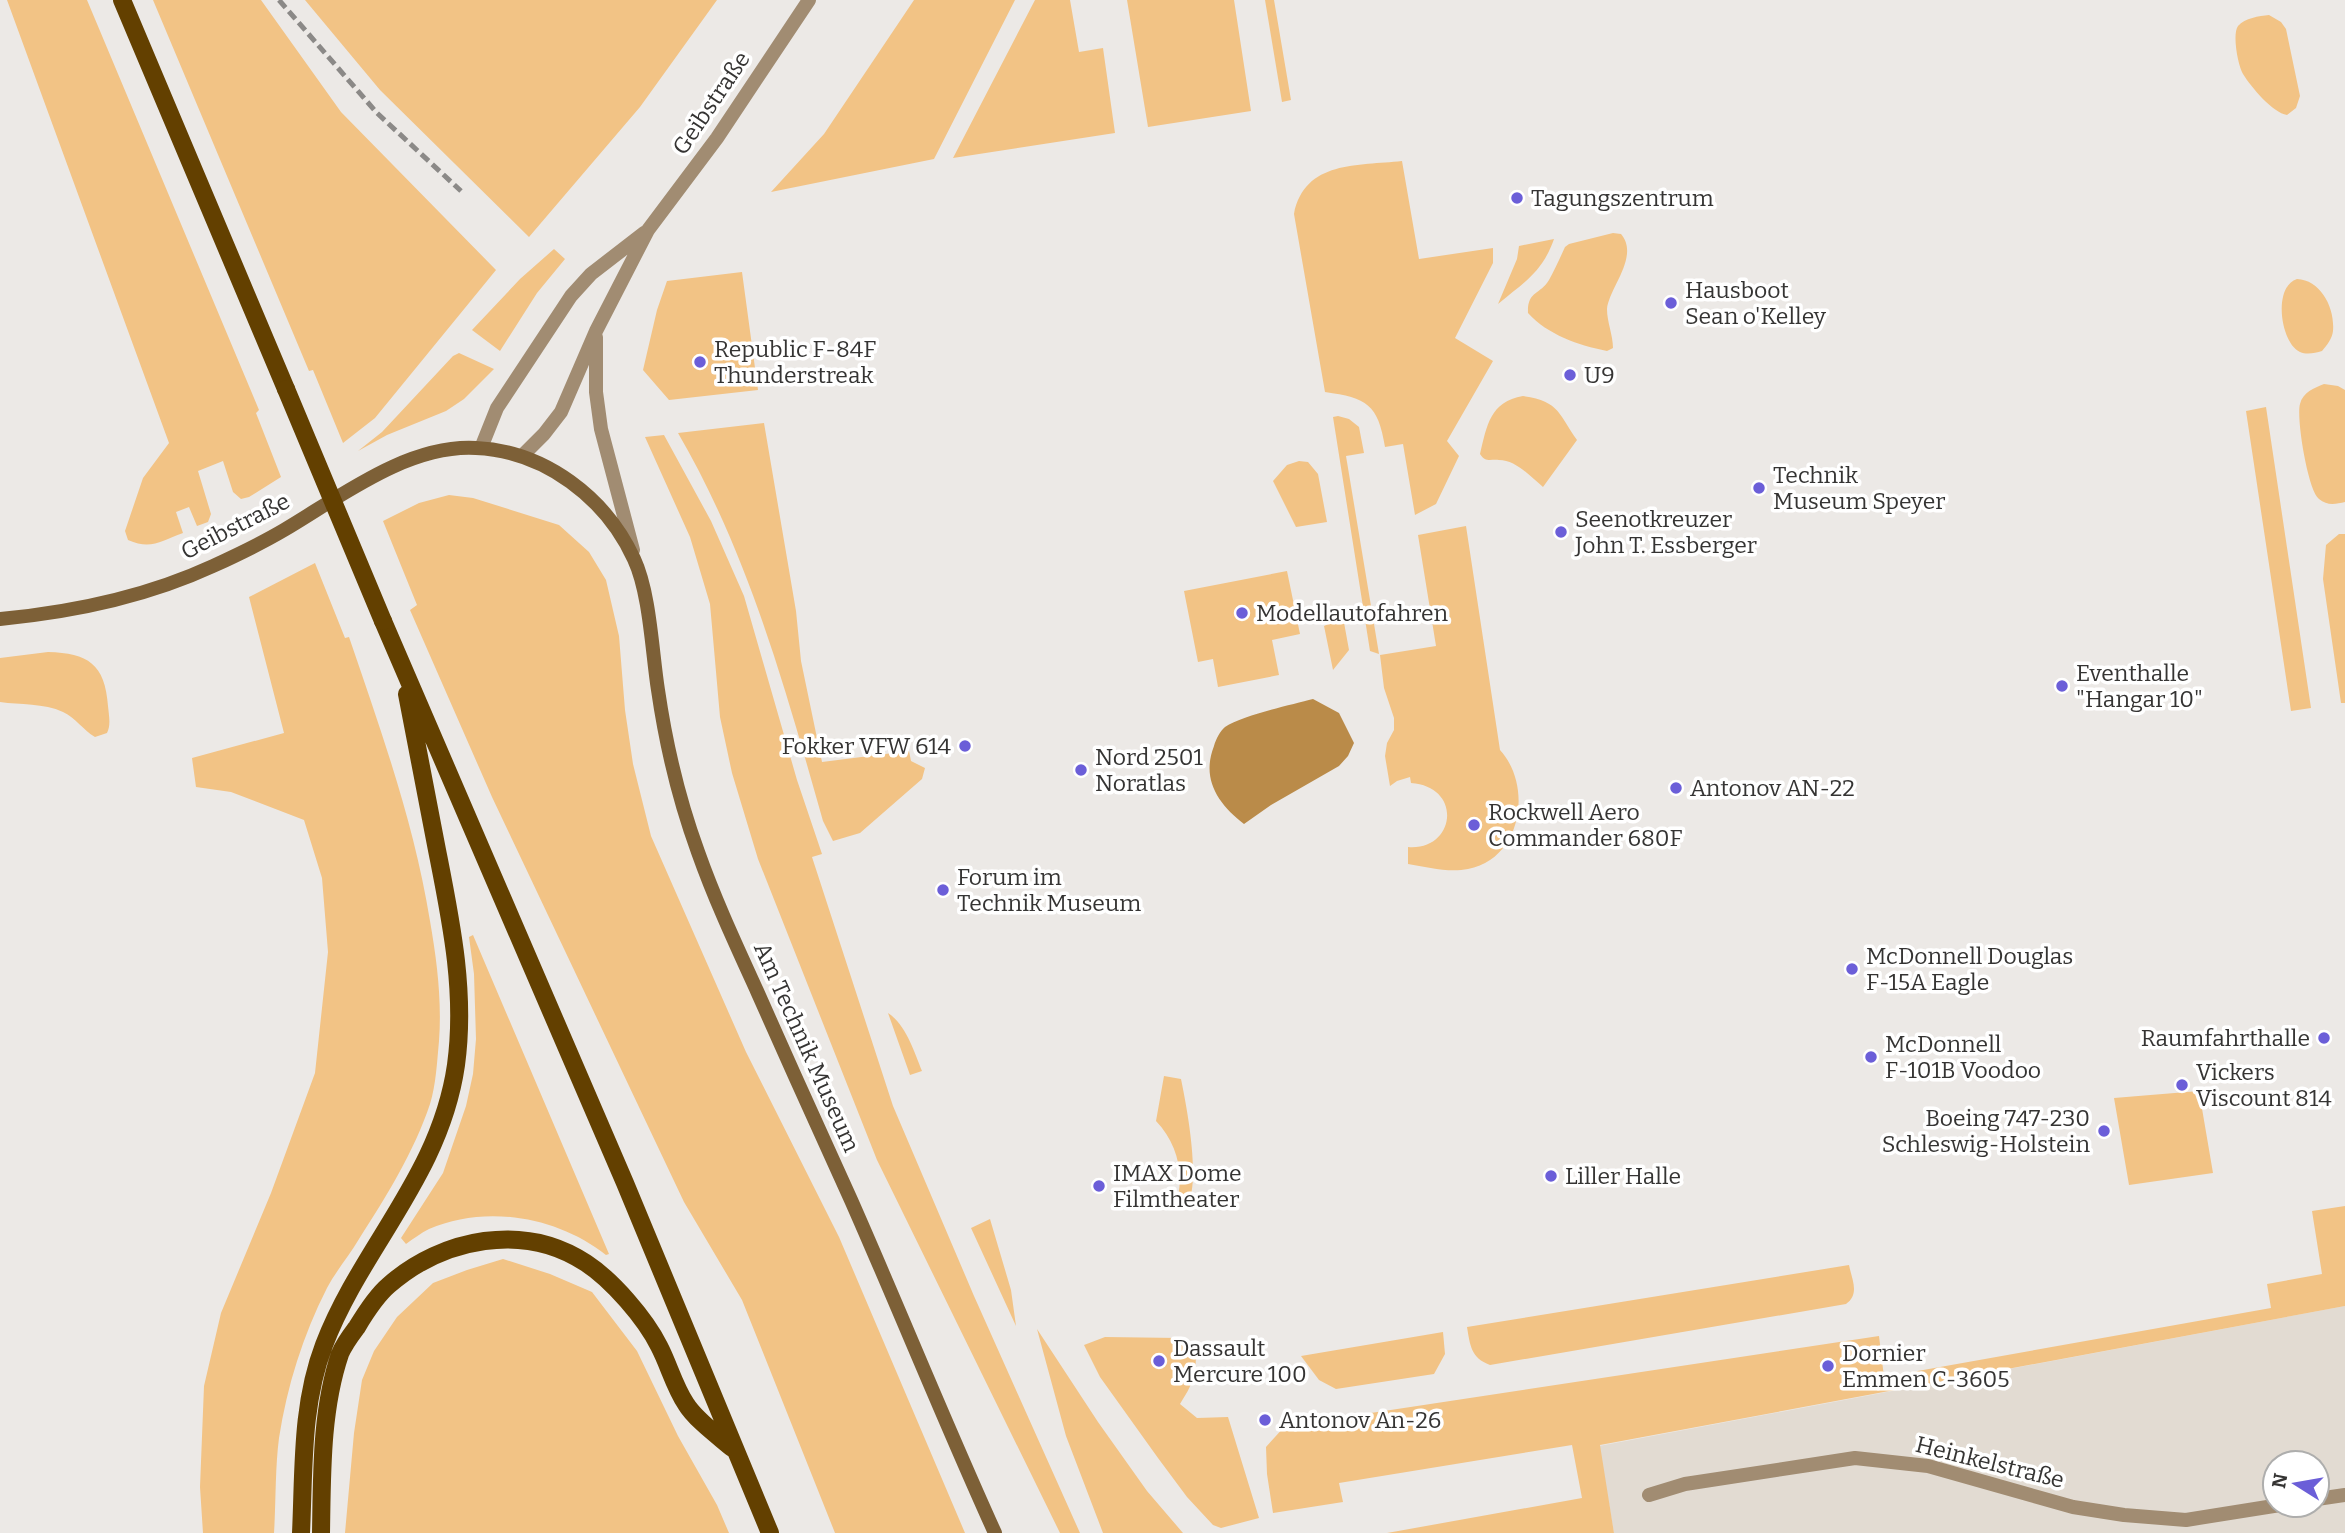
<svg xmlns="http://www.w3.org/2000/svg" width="2345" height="1533" viewBox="0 0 2345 1533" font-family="Bitter,serif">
  <rect width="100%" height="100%" fill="#ece9e6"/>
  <path fill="#e2dbd2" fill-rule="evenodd" d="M 2345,1306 L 2345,1533 L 1614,1533 L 1599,1446 ZM 2275,1463 L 2317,1463 L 2317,1505 L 2275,1505 Z"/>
  <path fill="#f2c385" d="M 7,0 L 87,0 L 259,410 L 256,413 L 281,477 L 249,497 L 241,499 L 233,492 L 223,461 L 198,471 L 211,514 L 208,522 L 197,526 L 189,507 L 176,512 L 183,533 C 161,541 151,550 128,540 L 125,531 L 143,478 L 169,443 Z
    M 153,0 L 261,0 L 341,112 L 496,270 L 375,418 L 343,443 L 313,370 L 309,371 Z
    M 305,0 L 717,0 L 640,107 L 529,237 L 380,90 Z
    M 914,0 L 1015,0 L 934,159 L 771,192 L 824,134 Z
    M 1035,0 L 1070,0 L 1079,52 L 1103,48 L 1115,133 L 953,158 Z
    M 1127,0 L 1234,0 L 1251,111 L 1148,127 Z
    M 1265,0 L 1274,0 L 1291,100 L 1282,102 Z
    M 2269,15 L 2281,22 L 2286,29 L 2300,96 L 2296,108 L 2287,115 C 2273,113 2251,87 2243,74 C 2238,66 2232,34 2238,26 C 2245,18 2259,16 2269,15 Z
    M 1402,161 L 1419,259 L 1493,248 L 1493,263 L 1455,338 L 1493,361 L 1447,441 L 1459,456 L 1436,504 L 1415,515 L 1403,444 L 1385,447 C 1378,404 1367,398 1325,392 L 1294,214 C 1305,160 1358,166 1402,161 Z
    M 1613,233 L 1621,234 C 1640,256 1609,288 1607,309 C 1607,322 1613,335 1613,348 L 1607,351 C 1578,345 1548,335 1528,313 C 1527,291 1540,295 1549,280 C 1555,269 1560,258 1565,247 L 1569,244 Z
    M 1554,239 C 1542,273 1524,282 1498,304 L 1517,259 L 1519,246 Z
    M 554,249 L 565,259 L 537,293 L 500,351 L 472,330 L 520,279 Z
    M 742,272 L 758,390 L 669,400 L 643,370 L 657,310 L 667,281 Z
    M 2297,279 C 2321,280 2335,308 2333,331 C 2332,339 2327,345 2322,351 C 2315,353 2307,355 2300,352 C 2281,344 2272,287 2297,279 Z
    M 459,353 L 494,369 L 464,399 L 446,411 L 387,435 L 358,451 L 382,432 L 453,356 Z
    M 2324,384 L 2338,386 L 2345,390 L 2345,502 C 2336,504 2327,506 2319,499 C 2308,491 2296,418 2300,404 C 2303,392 2314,388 2324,384 Z
    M 1523,396 C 1560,401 1559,415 1577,440 L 1543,487 C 1531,477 1516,460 1499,460 C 1490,459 1486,463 1480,454 C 1487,425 1490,402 1523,396 Z
    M 2266,407 L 2311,708 L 2291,711 L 2246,411 Z
    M 1338,416 L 1349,419 L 1359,427 L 1364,453 L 1346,456 L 1379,654 L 1370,651 L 1333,417 Z
    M 764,423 L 796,611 L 801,661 L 822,762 L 909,751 L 911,761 L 925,768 L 922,779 L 860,833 L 833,841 L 823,821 C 785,687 748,553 678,433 Z
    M 664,435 L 711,521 L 744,596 L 797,780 L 822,854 L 812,857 L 893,1106 L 974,1296 L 1080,1533 L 1060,1533 L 877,1160 L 758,859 L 732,773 L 720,717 L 710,604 L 690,537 L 645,437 Z
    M 1299,461 L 1308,462 L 1318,474 L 1327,522 L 1296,527 L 1273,481 L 1287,465 Z
    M 449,495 L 473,498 L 559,525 L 589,552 L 606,580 L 619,636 L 625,710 L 633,764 L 651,836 L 746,1052 L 839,1237 L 965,1533 L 835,1533 L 742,1300 L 684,1202 L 492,797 L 410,610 L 417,605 L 383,521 L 419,503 Z
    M 1466,526 L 1500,750 C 1533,786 1522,859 1468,869 C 1449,873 1427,867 1408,864 L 1408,847 C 1455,851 1464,787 1411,783 L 1410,777 L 1397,781 L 1390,786 L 1385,756 L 1387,743 L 1394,730 L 1394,718 L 1384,688 L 1380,655 L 1436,646 L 1418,535 Z
    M 2339,534 L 2345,534 L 2345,703 L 2341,703 L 2323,579 L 2326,545 Z
    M 315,563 L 345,638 L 349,637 C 381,731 414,822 430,921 C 437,961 442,1001 439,1041 C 437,1062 436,1085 430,1104 C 414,1152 386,1197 359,1239 C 349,1256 336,1271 327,1288 C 303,1335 287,1386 279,1438 C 275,1469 276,1502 274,1533 L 203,1533 L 200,1487 L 204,1386 L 221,1313 L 271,1193 L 315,1073 L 328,952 L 322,878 L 304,820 L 231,792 L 196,787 L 192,758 L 284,733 L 249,597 Z
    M 1287,571 L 1300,634 L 1272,640 L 1279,675 L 1218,687 L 1213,659 L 1198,662 L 1184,591 Z
    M 1343,617 L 1349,650 L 1333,670 L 1324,626 Z
    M 48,652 C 88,653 105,664 108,706 C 109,716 111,725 107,733 L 95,737 C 83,730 76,718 63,712 C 44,703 20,705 0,702 L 0,658 Z
    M 473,935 L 609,1254 L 606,1255 C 558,1217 486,1204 429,1229 C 421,1233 413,1239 406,1244 L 401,1238 L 443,1173 L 466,1106 L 473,1074 L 476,1039 L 474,974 L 469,937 Z
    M 888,1013 C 906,1025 914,1051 922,1071 L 910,1075 Z
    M 1164,1076 L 1181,1079 C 1187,1108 1201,1182 1187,1206 L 1174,1210 C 1186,1179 1179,1145 1156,1121 Z
    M 2199,1091 L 2213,1173 L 2129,1185 L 2114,1098 Z
    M 2345,1206 L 2345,1306 L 1600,1445 L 1614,1533 L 1387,1533 L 1582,1498 L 1572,1445 L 1339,1483 L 1343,1502 L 1273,1513 L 1267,1474 L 1266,1447 L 1285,1426 L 1879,1336 L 1884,1377 L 2271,1308 L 2267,1284 L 2322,1274 L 2312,1211 Z
    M 990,1219 L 1011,1290 L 1016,1326 L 971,1228 Z
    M 503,1259 L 550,1274 L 592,1292 L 637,1351 L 678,1436 L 717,1505 L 729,1533 L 345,1533 L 354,1433 L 362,1380 L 374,1351 L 397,1317 L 433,1283 L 467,1270 Z
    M 1849,1265 C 1852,1280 1860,1294 1846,1304 L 1490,1365 C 1471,1358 1470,1345 1467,1327 Z
    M 1037,1329 L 1098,1422 L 1147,1491 L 1183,1533 L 1103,1533 L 1066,1436 Z
    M 1443,1332 L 1445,1354 L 1434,1374 L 1336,1389 L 1319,1380 L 1301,1356 Z
    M 1105,1337 L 1179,1338 L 1185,1341 L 1196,1353 C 1196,1377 1192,1385 1180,1404 L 1197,1418 L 1228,1417 L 1259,1518 L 1221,1528 L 1213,1525 L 1187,1497 L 1158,1458 L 1100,1377 L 1084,1345 Z"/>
  <path fill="#ba8b49" d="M 1313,699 L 1339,713 L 1354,743 L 1348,756 L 1339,766 L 1271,805 L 1244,824 C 1218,804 1201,779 1214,746 C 1216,739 1220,731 1225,727 C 1243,715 1291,705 1313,699 Z"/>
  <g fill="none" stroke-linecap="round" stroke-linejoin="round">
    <path stroke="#a18c72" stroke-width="14" d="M 596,337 L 596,392 L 601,429 L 633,550
      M 481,448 L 497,408 L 571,296 L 591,274 L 644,233
      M 522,456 L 544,434 L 561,412 L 596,331 L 648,230 L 717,138 L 809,0
      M 1649,1495 L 1685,1484 L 1855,1458 L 1928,1466 L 2073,1507 L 2124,1515 L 2186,1520 L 2280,1505
      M 2317,1499 L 2345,1495"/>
    <path stroke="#7d6037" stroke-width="14" d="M 0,619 C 74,612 146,597 213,566 C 237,555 262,543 284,530 C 340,497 408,444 476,448 C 545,451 606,498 634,559 C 650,593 652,652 658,690 C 666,745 679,800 698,852 C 715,900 736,945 757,991 C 788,1061 819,1130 851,1200 C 900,1311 945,1423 995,1533"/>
    <path stroke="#634000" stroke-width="18" d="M 122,0 L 286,389
      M 383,621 L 625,1183 L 770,1533
      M 301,1533 C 304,1470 301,1405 324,1345 C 362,1246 440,1176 456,1065 C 466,992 451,921 437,850 C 427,798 417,746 407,694
      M 321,1533 C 322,1474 321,1410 340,1354 C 344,1344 351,1335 357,1327 C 366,1312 376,1296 389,1285 C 443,1238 524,1222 586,1263 C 612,1280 645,1318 659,1346 C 669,1365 674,1386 686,1404 C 695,1419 718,1436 732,1448"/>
    <path stroke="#8b8987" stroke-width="5" stroke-dasharray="10 5" stroke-linecap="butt" d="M 279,0 L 377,113 L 461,191"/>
    <path stroke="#634000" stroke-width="18" d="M 286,389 L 383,621"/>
  </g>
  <g fill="#6b5ed8" stroke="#fff" stroke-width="2.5">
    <circle cx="1517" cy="198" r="7"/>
    <circle cx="1671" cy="303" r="7"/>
    <circle cx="700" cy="362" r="7"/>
    <circle cx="1570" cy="375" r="7"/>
    <circle cx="1759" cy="488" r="7"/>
    <circle cx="1561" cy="532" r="7"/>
    <circle cx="1242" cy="613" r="7"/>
    <circle cx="2062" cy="686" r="7"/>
    <circle cx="965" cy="746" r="7"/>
    <circle cx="1081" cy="770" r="7"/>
    <circle cx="1676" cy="788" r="7"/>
    <circle cx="1474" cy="825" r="7"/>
    <circle cx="943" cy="890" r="7"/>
    <circle cx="1852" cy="969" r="7"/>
    <circle cx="2324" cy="1038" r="7"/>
    <circle cx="1871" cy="1057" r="7"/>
    <circle cx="2182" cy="1085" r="7"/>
    <circle cx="2104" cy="1131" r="7"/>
    <circle cx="1551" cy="1176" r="7"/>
    <circle cx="1099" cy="1186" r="7"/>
    <circle cx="1159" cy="1361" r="7"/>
    <circle cx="1828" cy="1366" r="7"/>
    <circle cx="1265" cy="1420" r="7"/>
  </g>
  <g text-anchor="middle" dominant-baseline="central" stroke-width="7" stroke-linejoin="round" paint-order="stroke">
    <g font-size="23" fill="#353433" stroke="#fff">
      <text transform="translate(711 103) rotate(-56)">Geibstraße</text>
      <text transform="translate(235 526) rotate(-27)">Geibstraße</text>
      <text transform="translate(807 1047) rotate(66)">Am Technik Museum</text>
      <text transform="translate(1990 1462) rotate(14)">Heinkelstraße</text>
    </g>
    <g font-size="23" fill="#353433" stroke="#fff" text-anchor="start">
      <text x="1531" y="198">Tagungszentrum</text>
      <text x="1685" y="290">Hausboot<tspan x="1685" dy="26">Sean o'Kelley</tspan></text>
      <text x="714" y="349">Republic F-84F<tspan x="714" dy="26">Thunderstreak</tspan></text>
      <text x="1584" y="375">U9</text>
      <text x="1773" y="475">Technik<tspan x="1773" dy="26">Museum Speyer</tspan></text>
      <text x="1575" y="519">Seenotkreuzer<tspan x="1575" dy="26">John T. Essberger</tspan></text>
      <text x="1256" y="613">Modellautofahren</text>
      <text x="2076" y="673">Eventhalle<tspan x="2076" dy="26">"Hangar 10"</tspan></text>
      <text x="951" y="746" text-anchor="end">Fokker VFW 614</text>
      <text x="1095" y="757">Nord 2501<tspan x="1095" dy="26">Noratlas</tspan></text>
      <text x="1690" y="788">Antonov AN-22</text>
      <text x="1488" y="812">Rockwell Aero<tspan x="1488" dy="26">Commander 680F</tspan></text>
      <text x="957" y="877">Forum im<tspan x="957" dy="26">Technik Museum</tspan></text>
      <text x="1866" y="956">McDonnell Douglas<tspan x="1866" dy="26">F-15A Eagle</tspan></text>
      <text x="2310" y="1038" text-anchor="end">Raumfahrthalle</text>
      <text x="1885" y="1044">McDonnell<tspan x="1885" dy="26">F-101B Voodoo</tspan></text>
      <text x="2196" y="1072">Vickers<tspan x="2196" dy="26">Viscount 814</tspan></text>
      <text x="2090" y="1118" text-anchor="end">Boeing 747-230<tspan x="2090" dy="26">Schleswig-Holstein</tspan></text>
      <text x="1113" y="1173">IMAX Dome<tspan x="1113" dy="26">Filmtheater</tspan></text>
      <text x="1565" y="1176">Liller Halle</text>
      <text x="1173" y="1348">Dassault<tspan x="1173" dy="26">Mercure 100</tspan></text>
      <text x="1842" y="1353">Dornier<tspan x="1842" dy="26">Emmen C-3605</tspan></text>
      <text x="1279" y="1420">Antonov An-26</text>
    </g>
  </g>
  <g transform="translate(2296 1484) rotate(281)"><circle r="33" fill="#ffffff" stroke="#aeaead" stroke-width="2"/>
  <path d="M0-5L12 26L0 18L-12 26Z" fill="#6b5ed8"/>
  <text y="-10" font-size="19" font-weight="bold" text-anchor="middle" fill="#353433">N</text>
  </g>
</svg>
